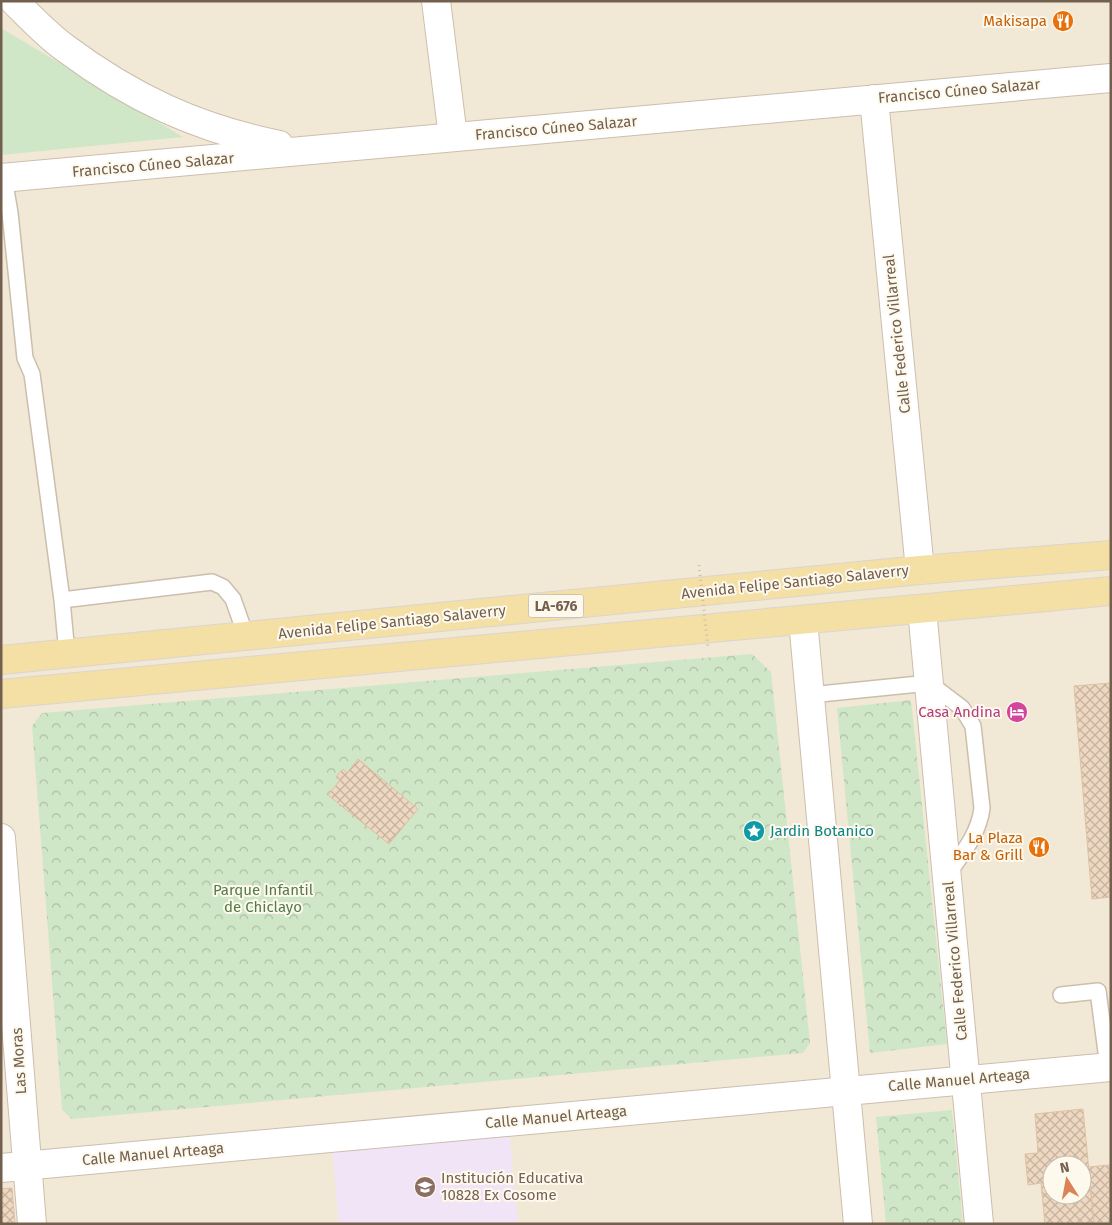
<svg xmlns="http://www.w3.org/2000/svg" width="1112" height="1225" viewBox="0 0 1112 1225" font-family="'Fira Sans',sans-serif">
  <defs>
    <pattern id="forest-crowns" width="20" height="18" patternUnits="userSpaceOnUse" patternTransform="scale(1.25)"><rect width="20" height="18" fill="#d0e7c7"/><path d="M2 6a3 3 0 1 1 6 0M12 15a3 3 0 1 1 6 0" fill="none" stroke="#adbea4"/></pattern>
    <pattern id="building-cross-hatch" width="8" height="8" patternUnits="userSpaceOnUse" patternTransform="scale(1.25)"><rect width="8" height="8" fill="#eed8c1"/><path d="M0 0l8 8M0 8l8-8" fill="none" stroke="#c5b29f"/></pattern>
  </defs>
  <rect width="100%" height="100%" fill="#fbf5e7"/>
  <path fill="#f2e8d6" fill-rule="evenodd" d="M 1,1 L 1111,1 L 1111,1224 L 1,1224 ZM 1052,1165 L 1082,1165 L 1082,1195 L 1052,1195 Z"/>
  <path fill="#f2e4f7" d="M 509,1131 L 518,1224 L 339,1224 L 332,1150 Z"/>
  <path fill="#d0e7c7" d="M 1,28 L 183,137 L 1,155 Z"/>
  <path fill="url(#forest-crowns)" d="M 752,654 L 771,672 L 810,1043 L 803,1053 L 72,1119 L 62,1110 L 32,726 L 42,713 Z
    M 911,700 L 947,1044 L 870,1053 L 837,708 Z
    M 952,1110 L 963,1224 L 886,1224 L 876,1117 Z"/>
  <path fill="url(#building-cross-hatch)" stroke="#dfc1a3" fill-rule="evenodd" d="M 1111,683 L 1111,897 L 1092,899 L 1074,686 Z
    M 358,759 L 418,809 L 389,844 L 328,795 L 340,780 L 336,777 L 343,769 L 347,773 Z
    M 1083,1109 L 1094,1223 L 1045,1224 L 1041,1183 L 1028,1185 L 1025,1154 L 1038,1153 L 1035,1114 ZM 1052,1165 L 1082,1165 L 1082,1195 L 1052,1195 Z
    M 1109,1165 L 1111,1222 L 1094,1223 L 1088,1167 Z
    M 12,1188 L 15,1224 L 1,1224 L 1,1189 Z"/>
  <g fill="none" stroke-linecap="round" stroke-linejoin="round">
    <g stroke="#ccbeae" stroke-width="18">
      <path id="service" d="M 4,178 L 10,213 L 25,358 L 32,374 L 62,600
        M 67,654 L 62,600 L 212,582 L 223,587 L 233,599 L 246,636
        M 810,695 L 929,683 L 962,708 L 973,726 L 982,808 C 979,834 962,854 948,874
        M 1061,995 L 1098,991 L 1108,1067"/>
    </g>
    <g stroke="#ccbeae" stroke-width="30">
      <path id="minor" d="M 14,1 C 30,17 47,35 65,48 C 132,98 197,128 279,145
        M 436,1 L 453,137
        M 874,99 L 920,570
        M 1,178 L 1111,78
        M 1,838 L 32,1224
        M 1,1168 L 1111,1067"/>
    </g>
    <g stroke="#ccbeae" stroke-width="30">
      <path id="tertiary" d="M 922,609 L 979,1224
        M 803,620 L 858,1224"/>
    </g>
    <g stroke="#dad5d1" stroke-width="30">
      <path id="primary" d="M 1,660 L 920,570 L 1111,555
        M 1,694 L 1111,591"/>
    </g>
    <use href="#service" stroke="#fff" stroke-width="15"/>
    <use href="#minor" stroke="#fff" stroke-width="28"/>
    <use href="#tertiary" stroke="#fff" stroke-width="28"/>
    <use href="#primary" stroke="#f4dfa5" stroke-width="28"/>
    <path stroke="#d3bca4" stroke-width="3" stroke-dasharray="1 4" stroke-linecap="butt" d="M 699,565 L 708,648"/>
  </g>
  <defs>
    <g id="restaurant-disc" transform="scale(1.125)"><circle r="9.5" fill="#e8710a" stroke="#fef9ed"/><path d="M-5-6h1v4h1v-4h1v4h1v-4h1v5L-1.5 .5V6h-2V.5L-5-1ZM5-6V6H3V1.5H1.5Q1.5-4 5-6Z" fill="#fff"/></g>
    <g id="hotel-disc" transform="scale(1.125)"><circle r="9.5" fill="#d1479c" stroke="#fef9ed"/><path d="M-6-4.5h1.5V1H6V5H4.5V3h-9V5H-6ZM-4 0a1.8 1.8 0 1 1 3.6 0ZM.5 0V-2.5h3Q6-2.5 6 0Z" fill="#fff"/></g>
    <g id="sight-disc" transform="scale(1.125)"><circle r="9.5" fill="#0f9aa8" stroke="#fef9ed"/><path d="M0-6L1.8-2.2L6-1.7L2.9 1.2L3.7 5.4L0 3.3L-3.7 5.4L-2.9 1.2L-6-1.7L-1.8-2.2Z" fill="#fff"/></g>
    <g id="school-disc" transform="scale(1.125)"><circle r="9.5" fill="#8d6e63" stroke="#fef9ed"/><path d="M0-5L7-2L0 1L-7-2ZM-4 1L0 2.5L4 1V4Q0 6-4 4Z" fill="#fff"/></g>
  </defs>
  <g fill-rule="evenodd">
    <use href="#restaurant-disc" x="1063" y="21"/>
    <use href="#hotel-disc" x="1017" y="712"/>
    <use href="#sight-disc" x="754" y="831"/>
    <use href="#restaurant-disc" x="1039" y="847"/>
    <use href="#school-disc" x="425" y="1187"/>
  </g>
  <g text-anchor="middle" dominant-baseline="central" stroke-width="4" stroke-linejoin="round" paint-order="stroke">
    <rect fill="#fef9ed" stroke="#9c8d7e" stroke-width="1" x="528.5" y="594.5" width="55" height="23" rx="4"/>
    <g font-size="14" font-weight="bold" fill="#725f4e">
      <text x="556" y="606">LA-676</text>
    </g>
    <g font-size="15" fill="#c56008" stroke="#fef9ed" text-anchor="end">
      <text x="1047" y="21">Makisapa</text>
      <text x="1023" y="838">La Plaza<tspan x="1023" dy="17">Bar &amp; Grill</tspan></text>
    </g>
    <g font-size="15" fill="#725f4e" stroke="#fef9ed">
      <text transform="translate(959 91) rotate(-5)">Francisco Cúneo Salazar</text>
      <text transform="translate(556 128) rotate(-5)">Francisco Cúneo Salazar</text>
      <text transform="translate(153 165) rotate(-5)">Francisco Cúneo Salazar</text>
      <text transform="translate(897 334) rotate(-96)">Calle Federico Villarreal</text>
      <text transform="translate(795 582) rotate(-6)">Avenida Felipe Santiago Salaverry</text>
      <text transform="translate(392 622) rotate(-6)">Avenida Felipe Santiago Salaverry</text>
      <text transform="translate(955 961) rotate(-95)">Calle Federico Villarreal</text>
      <text transform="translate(19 1061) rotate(-94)">Las Moras</text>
      <text transform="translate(959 1080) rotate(-5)">Calle Manuel Arteaga</text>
      <text transform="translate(556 1117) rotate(-5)">Calle Manuel Arteaga</text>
      <text transform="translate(153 1154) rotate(-5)">Calle Manuel Arteaga</text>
    </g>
    <g font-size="15" fill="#b23c85" stroke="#fef9ed" text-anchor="end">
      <text x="1001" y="712">Casa Andina</text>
    </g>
    <g font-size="15" fill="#0d838f" stroke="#fef9ed" text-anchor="start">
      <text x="770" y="831">Jardin Botanico</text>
    </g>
    <g font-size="15" fill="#537c49" stroke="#fef9ed">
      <text x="263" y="890">Parque Infantil<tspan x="263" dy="17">de Chiclayo</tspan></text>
    </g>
    <g font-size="15" fill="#785e54" stroke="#fef9ed" text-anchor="start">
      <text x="441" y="1178">Institución Educativa<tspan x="441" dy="17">10828 Ex Cosome</tspan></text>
    </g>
  </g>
  <rect width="1112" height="1225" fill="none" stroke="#725f4e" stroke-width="5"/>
  <g transform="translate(1067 1180) rotate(349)"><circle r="24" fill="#fef9ed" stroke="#c6bbad"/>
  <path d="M0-4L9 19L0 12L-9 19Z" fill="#da8357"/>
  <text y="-8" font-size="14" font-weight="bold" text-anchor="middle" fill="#725f4e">N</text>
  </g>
</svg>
